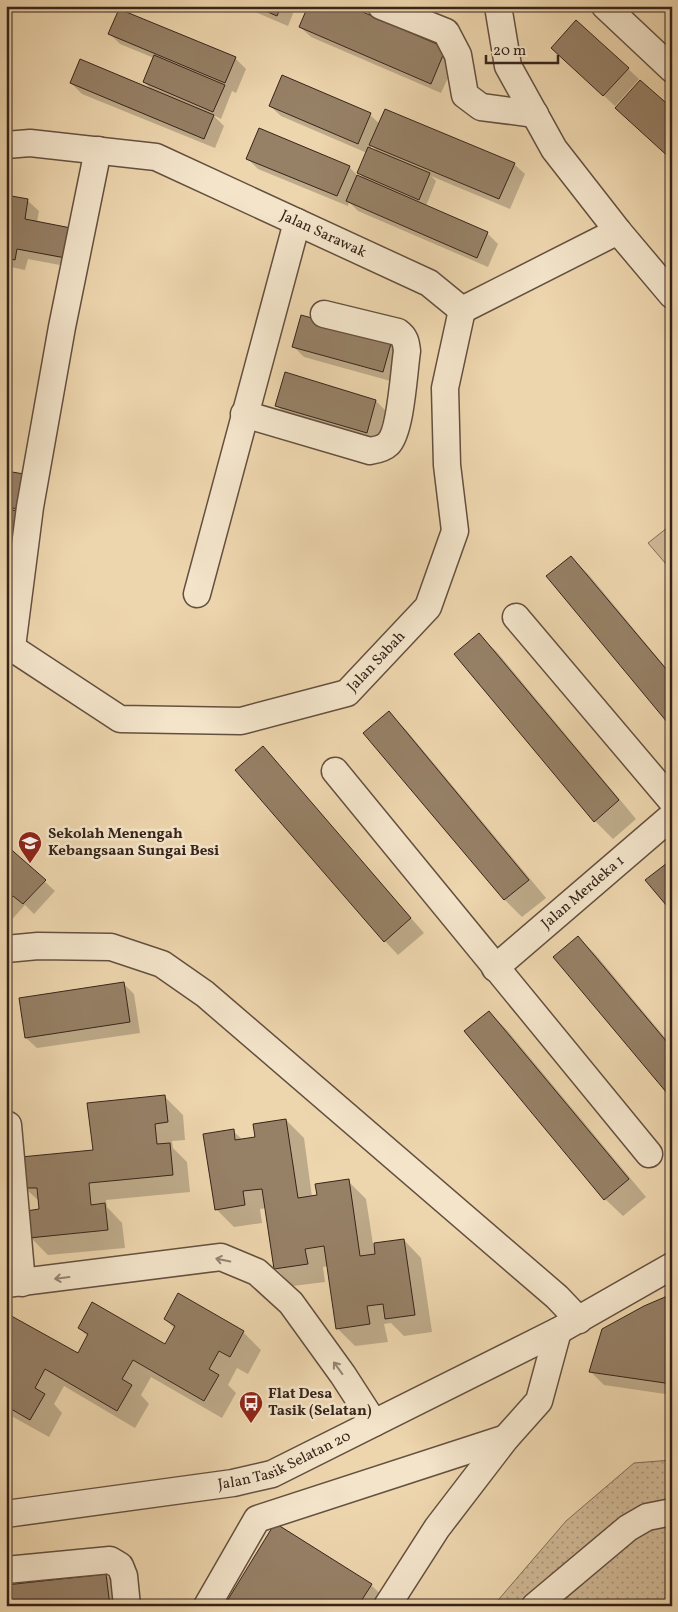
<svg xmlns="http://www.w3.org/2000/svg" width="678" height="1612" viewBox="0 0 678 1612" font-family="Vollkorn,serif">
  <defs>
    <pattern id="grass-dots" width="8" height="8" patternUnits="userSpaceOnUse" patternTransform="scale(1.25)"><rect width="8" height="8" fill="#ceb794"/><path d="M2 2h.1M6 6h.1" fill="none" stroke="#a89578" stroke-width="1.8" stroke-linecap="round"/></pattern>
  </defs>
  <rect width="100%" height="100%" fill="#edd5ad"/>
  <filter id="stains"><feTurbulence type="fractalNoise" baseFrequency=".004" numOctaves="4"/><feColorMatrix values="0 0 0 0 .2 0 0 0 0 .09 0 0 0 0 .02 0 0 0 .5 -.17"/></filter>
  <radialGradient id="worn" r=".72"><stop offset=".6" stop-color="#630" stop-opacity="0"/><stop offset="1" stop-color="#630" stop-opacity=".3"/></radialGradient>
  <path fill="url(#grass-dots)" stroke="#826e57" d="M 672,1460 L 672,1606 L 493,1606 L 566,1521 L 634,1463 Z"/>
  <path fill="#ceb794" stroke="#826e57" d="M 672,524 L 672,571 L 648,543 Z"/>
  <path fill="#0003" fill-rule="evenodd" d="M 241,6 L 296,6 L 288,26 Z
    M 346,6 L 456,60 L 441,93 L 311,37 L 300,27 Z
    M 577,21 L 639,79 L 615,106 L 563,58 Z
    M 110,34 L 235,58 L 246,69 L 236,93 L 232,91 L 221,119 L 213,115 L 224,126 L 215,148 L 82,94 L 71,83 L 153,91 L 144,82 L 154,58 L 120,44 Z
    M 270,106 L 370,115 L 380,124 L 514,164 L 525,174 L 510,209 L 431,176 L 436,181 L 426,206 L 487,233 L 498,244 L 488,267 L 358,211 L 349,202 L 348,206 L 258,169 L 247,158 L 349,167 L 359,177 L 365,179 L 358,173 L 367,153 L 281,116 ZM 372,146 L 379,153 L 370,149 Z
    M 6,197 L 28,201 L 39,211 L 37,222 L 81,269 L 28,259 L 25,270 L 6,266 Z
    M 391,341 L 402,352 L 394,382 L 304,357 L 293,346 Z
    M 376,401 L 386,411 L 377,443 L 287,416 L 277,406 Z
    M 6,472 L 30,477 L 23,589 L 6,586 Z
    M 571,557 L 589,575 L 672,675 L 672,726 Z
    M 479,635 L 497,652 L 636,819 L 613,839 L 595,821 Z
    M 389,713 L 407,731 L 546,898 L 522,917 L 505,900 L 365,733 Z
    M 276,762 L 424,933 L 398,955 L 385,941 L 237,770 Z
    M 6,846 L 55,891 L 34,914 L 25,905 L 6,926 Z
    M 578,937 L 596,955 L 672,1046 L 672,1097 Z
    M 124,984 L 134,994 L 140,1033 L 37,1048 L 26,1038 Z
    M 489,1012 L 507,1030 L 646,1197 L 623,1216 L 605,1199 Z
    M 165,1097 L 183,1115 L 185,1140 L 172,1141 L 173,1148 L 187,1162 L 190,1192 L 106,1200 L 107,1207 L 122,1223 L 125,1248 L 48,1255 L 30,1237 L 40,1210 L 40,1202 L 25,1188 L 94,1151 Z
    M 286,1120 L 304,1138 L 312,1197 L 318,1196 L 348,1181 L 366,1199 L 373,1244 L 404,1240 L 421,1258 L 432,1332 L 404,1336 L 391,1323 L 384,1324 L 388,1342 L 355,1346 L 337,1328 L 328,1266 L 323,1267 L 325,1282 L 293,1286 L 275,1268 L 266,1208 L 260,1209 L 262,1223 L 234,1227 L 216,1209 L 233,1131 L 243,1140 L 256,1138 Z
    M 179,1295 L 243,1332 L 261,1350 L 248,1374 L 237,1368 L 228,1385 L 236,1393 L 222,1418 L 151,1377 L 141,1395 L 149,1404 L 135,1428 L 64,1386 L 54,1404 L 62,1413 L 49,1437 L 6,1413 L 6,1314 L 78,1355 L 88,1337 L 79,1328 L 166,1345 L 175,1329 L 165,1319 Z
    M 672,1295 L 672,1395 L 604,1385 L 591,1372 Z
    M 106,1575 L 124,1593 L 125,1606 L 6,1606 Z
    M 371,1585 L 389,1602 L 387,1606 L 226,1606 Z"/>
  <path fill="#968066" stroke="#37241a" d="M 254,6 L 281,6 L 277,16 Z
    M 308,6 L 349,6 L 446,48 L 431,84 L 299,27 Z
    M 119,9 L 236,57 L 225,83 L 108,34 Z
    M 576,20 L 629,68 L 603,96 L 551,48 Z
    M 154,55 L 225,85 L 213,112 L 143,82 Z
    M 80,59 L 214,115 L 204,139 L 70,83 Z
    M 282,75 L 371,113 L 358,144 L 269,106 Z
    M 640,80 L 672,108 L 672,160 L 615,108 Z
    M 385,109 L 515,163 L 499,199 L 369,145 Z
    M 259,128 L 350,166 L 337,196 L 246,159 Z
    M 368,147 L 430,173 L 419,200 L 357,173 Z
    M 357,175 L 488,232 L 477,258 L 346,201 Z
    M 6,195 L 28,199 L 25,219 L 76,229 L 71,259 L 17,249 L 15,260 L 6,258 Z
    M 301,315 L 392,340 L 383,372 L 292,347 Z
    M 285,372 L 376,400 L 367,433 L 275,406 Z
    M 6,471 L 30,475 L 25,510 L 6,507 Z
    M 6,509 L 24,512 L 18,544 L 6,542 Z
    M 6,544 L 19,547 L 12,579 L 6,578 Z
    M 571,556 L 672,676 L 672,728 L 546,576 Z
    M 479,633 L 619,800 L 594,822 L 454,654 Z
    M 389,711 L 529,880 L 504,900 L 363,733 Z
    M 263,746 L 411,918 L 384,942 L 235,770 Z
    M 6,845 L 46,880 L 23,904 L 13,896 L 6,904 Z
    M 671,860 L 672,861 L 672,912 L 645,880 Z
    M 578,936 L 672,1048 L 672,1099 L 553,957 Z
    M 124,982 L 130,1022 L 25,1038 L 19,998 Z
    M 489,1011 L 629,1179 L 604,1200 L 464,1031 Z
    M 165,1095 L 168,1122 L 155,1124 L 157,1144 L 170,1143 L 173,1175 L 89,1183 L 91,1205 L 105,1203 L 108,1230 L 29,1238 L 26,1211 L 39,1209 L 37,1188 L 24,1188 L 21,1157 L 93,1150 L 87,1103 Z
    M 286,1119 L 298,1198 L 317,1195 L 315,1184 L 349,1179 L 360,1256 L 375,1254 L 374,1243 L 404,1239 L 415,1315 L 385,1319 L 383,1304 L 367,1306 L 370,1324 L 336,1329 L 324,1246 L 305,1249 L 308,1264 L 274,1269 L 262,1189 L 243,1191 L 245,1205 L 215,1210 L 203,1134 L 234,1129 L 235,1140 L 255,1137 L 253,1124 Z
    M 178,1293 L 244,1331 L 230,1357 L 219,1351 L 209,1369 L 219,1375 L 204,1401 L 133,1360 L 122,1379 L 132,1385 L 117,1411 L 45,1369 L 35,1388 L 45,1394 L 30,1420 L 6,1406 L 6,1313 L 78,1353 L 88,1334 L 78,1328 L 92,1302 L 165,1344 L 175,1326 L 164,1319 Z
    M 672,1294 L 672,1384 L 589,1372 L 602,1329 L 644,1306 Z
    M 275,1523 L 372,1584 L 358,1606 L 224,1606 Z
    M 106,1574 L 110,1606 L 6,1606 L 6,1585 Z"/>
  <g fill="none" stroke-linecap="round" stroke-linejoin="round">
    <g stroke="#64503f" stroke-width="29">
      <g id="minor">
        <path d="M 381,6 L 446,32 L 458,55 L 465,95 L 481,107 L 535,114"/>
        <path d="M 498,6 L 508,66 L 554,149 L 618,231 L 672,295"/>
        <path d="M 605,6 L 672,69"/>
        <path id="s1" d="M 6,145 L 30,143 L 156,157 L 429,283 L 462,310 L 618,231"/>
        <path d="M 244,414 L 370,451 C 376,450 384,448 388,444 C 401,432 404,370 407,351 C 406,342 405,337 398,332 L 324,314"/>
        <path d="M 197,594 L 297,222"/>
        <path d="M 516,617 L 672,801"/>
        <path id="s2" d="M 6,644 L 120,719 L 241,721 L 347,693 L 428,607 L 455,531 L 447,465 L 445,388 L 462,310"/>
        <path d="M 12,647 L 30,507 L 62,327 L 98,150"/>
        <path d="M 335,771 L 649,1154"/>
        <path d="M 6,949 L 38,946 L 111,947 L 162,964 L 205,994 L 557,1297 L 579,1320"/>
        <path id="s3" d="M 495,968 L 672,816"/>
        <path d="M 8,1125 L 22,1283"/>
        <path d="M 6,1284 L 221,1257 L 257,1272 L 291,1303 L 343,1375 L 374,1423"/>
        <path id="s4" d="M 6,1514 L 233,1483 L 272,1474 L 558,1331 L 672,1266"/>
        <path d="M 6,1570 L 110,1560 L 120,1566 L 124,1576 L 127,1606"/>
        <path d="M 207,1606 L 257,1519 L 506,1438"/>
        <path d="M 387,1606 L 437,1528 L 506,1438 L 539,1401 L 558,1331"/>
        <path d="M 535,1606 L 628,1528 L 647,1517 L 672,1512"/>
      </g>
    </g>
    <use href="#minor" stroke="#f3e4ca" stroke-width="26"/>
  </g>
  <defs><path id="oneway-shaft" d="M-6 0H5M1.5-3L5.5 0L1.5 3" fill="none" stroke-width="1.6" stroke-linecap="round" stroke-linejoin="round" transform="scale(1.25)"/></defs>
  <g stroke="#958472">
    <use href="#oneway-shaft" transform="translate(223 1260) rotate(-168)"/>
    <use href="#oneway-shaft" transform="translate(62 1278) rotate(173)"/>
    <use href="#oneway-shaft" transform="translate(338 1368) rotate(-126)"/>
  </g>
  <defs>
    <g id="school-pin" transform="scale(1.25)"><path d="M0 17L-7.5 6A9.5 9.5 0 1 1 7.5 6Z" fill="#8f2418" stroke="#f3e4ca"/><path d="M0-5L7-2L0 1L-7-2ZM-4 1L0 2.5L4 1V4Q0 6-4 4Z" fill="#fff"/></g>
    <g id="bus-pin" transform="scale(1.25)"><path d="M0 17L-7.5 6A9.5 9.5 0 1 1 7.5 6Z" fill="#8f2418" stroke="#f3e4ca"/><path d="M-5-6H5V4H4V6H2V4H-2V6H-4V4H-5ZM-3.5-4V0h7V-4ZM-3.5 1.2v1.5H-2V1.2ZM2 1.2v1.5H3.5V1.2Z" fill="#fff"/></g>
  </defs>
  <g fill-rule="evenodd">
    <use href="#school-pin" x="30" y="843"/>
    <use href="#bus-pin" x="251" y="1403"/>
  </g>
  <g text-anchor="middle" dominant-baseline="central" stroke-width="5" stroke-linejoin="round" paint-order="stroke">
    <g font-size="15" fill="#37241a" stroke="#f3e4ca">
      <text stroke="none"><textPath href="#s1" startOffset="335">Jalan Sarawak</textPath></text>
      <text stroke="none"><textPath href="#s2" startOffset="410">Jalan Sabah</textPath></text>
      <text stroke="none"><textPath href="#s3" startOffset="116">Jalan Merdeka 1</textPath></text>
      <text stroke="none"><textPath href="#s4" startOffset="285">Jalan Tasik Selatan 20</textPath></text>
    </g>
    <g font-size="15" font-weight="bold" fill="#37241a" stroke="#f3e4ca" text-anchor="start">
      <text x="48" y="834">Sekolah Menengah<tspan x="48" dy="17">Kebangsaan Sungai Besi</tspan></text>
      <text x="268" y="1394">Flat Desa<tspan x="268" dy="17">Tasik (Selatan)</tspan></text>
    </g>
  </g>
  <rect width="678" height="1612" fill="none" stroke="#edd5ad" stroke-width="25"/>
  <rect x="8" y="8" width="663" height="1597" fill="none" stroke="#37241a" stroke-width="2.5"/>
  <rect x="12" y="12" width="653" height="1587" fill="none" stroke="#37241a"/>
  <path d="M486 55v8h72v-8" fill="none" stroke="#37241a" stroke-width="2.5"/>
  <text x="493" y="55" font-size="15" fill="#37241a" stroke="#f3e4ca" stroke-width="4" paint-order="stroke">20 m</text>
  <rect width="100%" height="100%" filter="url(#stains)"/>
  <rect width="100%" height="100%" fill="url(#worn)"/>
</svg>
